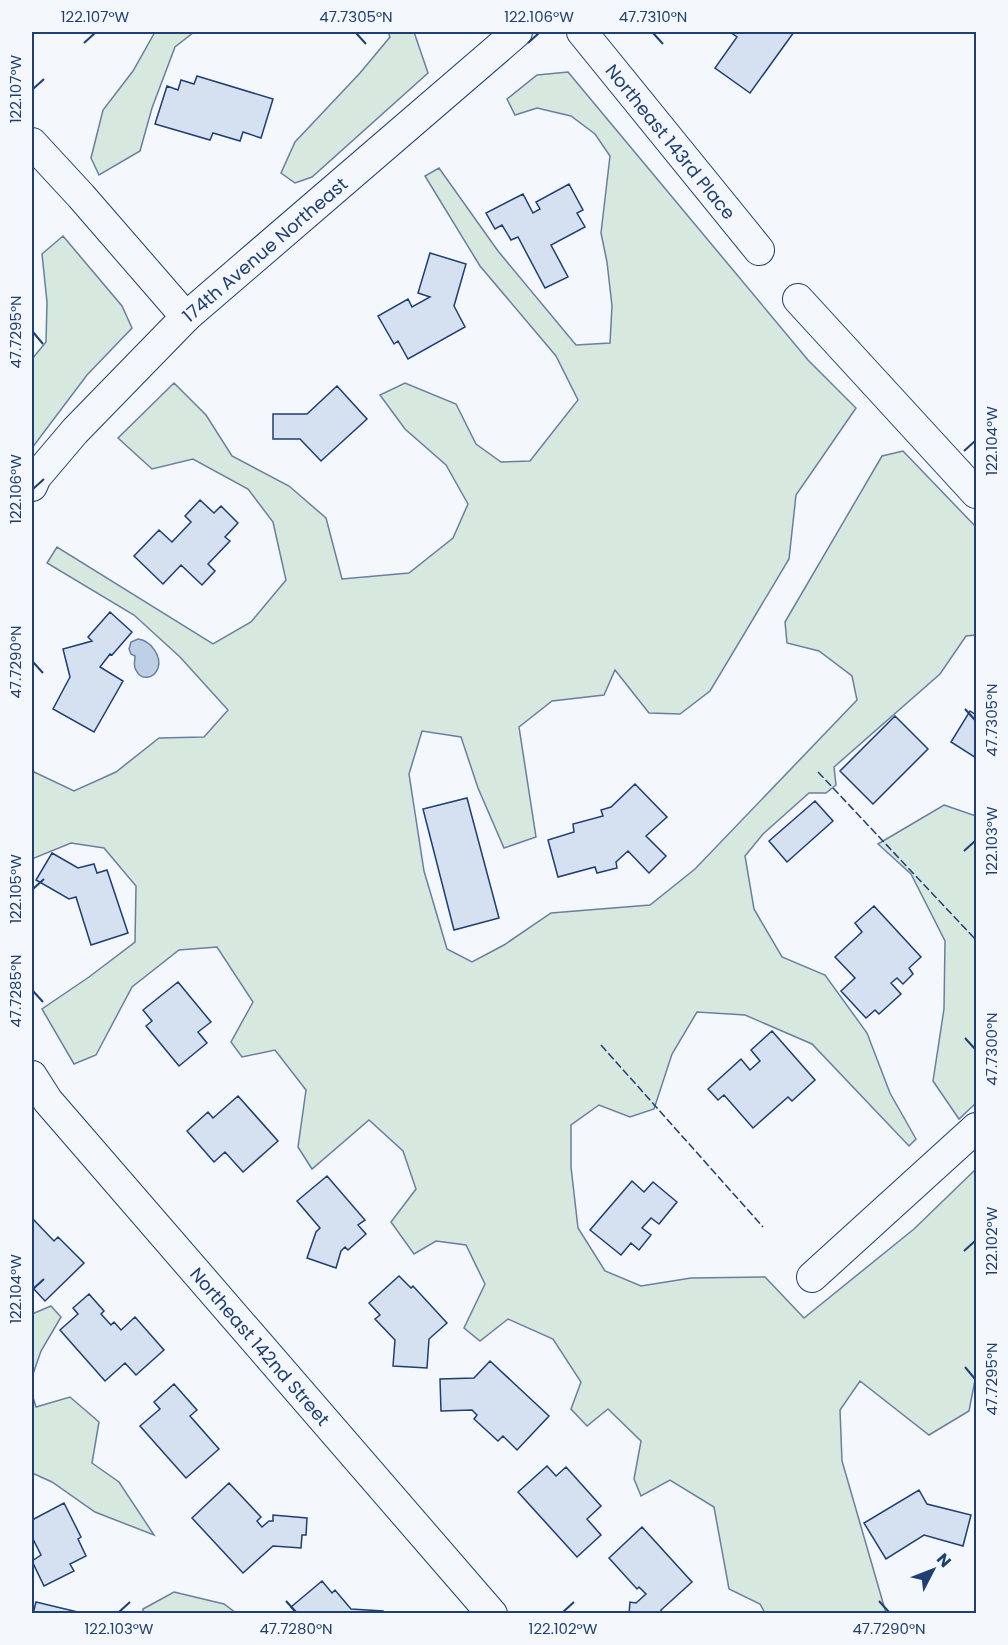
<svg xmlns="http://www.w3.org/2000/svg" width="1008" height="1645" viewBox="0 0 1008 1645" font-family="Poppins,sans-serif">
  <rect width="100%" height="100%" fill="#f4f7fb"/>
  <path fill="#d7e8df" stroke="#687fa3" stroke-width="1.5" d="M 155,32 L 194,32 L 175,47 L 152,108 L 140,151 L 99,175 L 91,158 L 103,110 L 133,71 Z
    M 388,32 L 414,32 L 428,73 L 312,177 L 295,183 L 281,173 L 295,142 L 360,73 L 390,37 Z
    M 568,72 L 808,360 L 856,408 L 796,495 L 789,559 L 710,691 L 680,714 L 649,713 L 615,670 L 604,695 L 552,701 L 519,727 L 536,837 L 504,848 L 478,788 L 461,737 L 422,731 L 409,774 L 424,871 L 447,949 L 472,962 L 504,945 L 551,913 L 650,905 L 695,869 L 857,700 L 852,676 L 819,651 L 787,643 L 785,622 L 882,456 L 903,451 L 976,527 L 976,635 L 966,636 L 940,674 L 834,767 L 836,785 L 826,793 L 809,793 L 763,834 L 745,856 L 754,909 L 782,957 L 825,975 L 867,1033 L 890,1093 L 916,1139 L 909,1146 L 812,1044 L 745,1015 L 697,1012 L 672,1054 L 654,1109 L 630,1117 L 599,1105 L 571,1125 L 571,1167 L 578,1228 L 605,1271 L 641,1286 L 691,1278 L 765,1277 L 804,1318 L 914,1229 L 976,1169 L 976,1375 L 969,1411 L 929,1435 L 860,1381 L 840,1410 L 842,1461 L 886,1613 L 765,1613 L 760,1604 L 729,1589 L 714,1507 L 670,1480 L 641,1496 L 634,1479 L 641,1441 L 608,1409 L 587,1426 L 571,1409 L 581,1382 L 553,1339 L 508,1319 L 480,1341 L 464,1328 L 485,1284 L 466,1245 L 436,1241 L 414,1254 L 391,1222 L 416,1189 L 403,1151 L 369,1120 L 312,1169 L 298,1147 L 306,1090 L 275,1050 L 242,1057 L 231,1042 L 253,1002 L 217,947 L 179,950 L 132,987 L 96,1055 L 74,1064 L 42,1009 L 89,977 L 135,942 L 136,886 L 104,848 L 71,843 L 32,859 L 32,771 L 74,791 L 116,772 L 159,738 L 204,737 L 228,710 L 180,657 L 134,615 L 47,563 L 57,547 L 213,644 L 251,622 L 286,580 L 273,522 L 248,489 L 193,459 L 152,469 L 118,438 L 174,383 L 206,415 L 232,456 L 289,486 L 326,518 L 342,579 L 409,573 L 453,538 L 468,504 L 446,465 L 405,429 L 380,395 L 405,383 L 456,404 L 476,444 L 501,462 L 530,461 L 578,400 L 556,356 L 480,266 L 425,176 L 439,168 L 498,251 L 576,345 L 610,343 L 612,306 L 607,262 L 601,233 L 610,156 L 595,134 L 571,116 L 537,108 L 515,115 L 507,99 L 537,75 Z
    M 63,236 L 122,306 L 132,328 L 87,375 L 32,448 L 32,359 L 46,342 L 47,302 L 42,254 Z
    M 944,805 L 976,816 L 976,1103 L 959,1119 L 933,1081 L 944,1009 L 945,941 L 911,874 L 878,844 Z
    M 51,1306 L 61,1317 L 41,1351 L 32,1377 L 32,1314 Z
    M 32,1394 L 36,1407 L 70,1397 L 99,1422 L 92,1463 L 119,1482 L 154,1535 L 95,1512 L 52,1482 L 32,1473 Z
    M 174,1592 L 224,1604 L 236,1613 L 143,1613 L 143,1609 Z"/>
  <path fill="#bed0e5" stroke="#687fa3" stroke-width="1.5" d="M 138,639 C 150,640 162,656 158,668 C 154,679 141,681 136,670 C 133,666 135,661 135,656 L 131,654 L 129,649 L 131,642 Z"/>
  <path fill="#d5e0f0" stroke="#1d3f73" stroke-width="1.5" d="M 730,32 L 794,32 L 750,93 L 715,68 L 737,37 Z
    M 197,76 L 273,99 L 261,138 L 243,132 L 240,141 L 213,133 L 210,140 L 155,124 L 167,86 L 178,90 L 181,80 L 194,84 Z
    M 569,184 L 583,210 L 577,213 L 585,227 L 551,245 L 568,277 L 545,288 L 518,237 L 511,240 L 502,225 L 495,229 L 486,213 L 523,194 L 533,213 L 540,209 L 536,202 Z
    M 430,253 L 466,264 L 454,306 L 465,327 L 408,359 L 398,341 L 394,344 L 378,316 L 408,299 L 412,307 L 430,297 L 418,293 Z
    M 337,386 L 367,419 L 321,461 L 300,439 L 273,439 L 273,414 L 307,414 Z
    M 200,500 L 214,513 L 221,506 L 238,523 L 225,537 L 230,541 L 208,564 L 215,571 L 202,585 L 181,565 L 163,584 L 134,556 L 159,530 L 172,542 L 191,522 L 185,516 Z
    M 110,612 L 132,632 L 112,655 L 110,654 L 100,667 L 123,681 L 94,732 L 53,709 L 70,677 L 63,649 L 92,641 L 88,637 Z
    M 970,711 L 976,715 L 976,758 L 951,742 Z
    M 895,716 L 928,749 L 873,804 L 840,771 Z
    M 635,784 L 667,817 L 646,836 L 666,856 L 649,873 L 628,851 L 616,862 L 617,868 L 597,873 L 595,867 L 558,877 L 548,840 L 574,832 L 573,824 L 603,816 L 601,810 L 611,807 Z
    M 467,798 L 499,918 L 454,930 L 423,809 Z
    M 815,801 L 833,821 L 787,862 L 769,841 Z
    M 52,853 L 78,868 L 94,864 L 97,873 L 107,870 L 128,933 L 91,945 L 76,897 L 69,899 L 36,880 Z
    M 874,906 L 921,957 L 909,968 L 913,974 L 903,984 L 897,978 L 891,983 L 901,994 L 879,1014 L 875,1010 L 866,1018 L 841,991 L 855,978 L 835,957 L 862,932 L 855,923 Z
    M 178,982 L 211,1022 L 198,1032 L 207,1043 L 179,1066 L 146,1026 L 152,1021 L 143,1010 Z
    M 772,1031 L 815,1080 L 792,1101 L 788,1097 L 753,1128 L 724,1095 L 718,1100 L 708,1089 L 741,1059 L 750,1070 L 760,1061 L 751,1050 Z
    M 238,1096 L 278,1141 L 243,1172 L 225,1152 L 214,1162 L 187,1131 L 208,1112 L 213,1118 Z
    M 327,1176 L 365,1220 L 358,1225 L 366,1234 L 348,1250 L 345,1247 L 341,1251 L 336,1268 L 307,1258 L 316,1232 L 320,1228 L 297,1201 Z
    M 632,1181 L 644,1192 L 653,1182 L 677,1202 L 659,1224 L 651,1218 L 642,1228 L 651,1235 L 639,1250 L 631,1243 L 621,1255 L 590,1230 Z
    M 32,1218 L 54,1241 L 58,1237 L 84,1263 L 45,1301 L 32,1287 Z
    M 399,1276 L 411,1288 L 413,1286 L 447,1323 L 429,1339 L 427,1368 L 393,1366 L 395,1340 L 375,1319 L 380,1315 L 369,1303 Z
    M 89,1294 L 104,1311 L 101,1314 L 111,1325 L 114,1322 L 121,1330 L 135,1317 L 164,1350 L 136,1375 L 125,1363 L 105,1381 L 60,1330 L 78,1314 L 73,1308 Z
    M 490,1361 L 549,1416 L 517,1450 L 503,1436 L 498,1441 L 474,1419 L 477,1415 L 472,1410 L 441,1411 L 440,1379 L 474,1378 Z
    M 174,1384 L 197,1410 L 190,1416 L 219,1449 L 186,1478 L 140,1426 L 160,1409 L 154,1402 Z
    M 547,1466 L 556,1476 L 566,1467 L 601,1506 L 587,1519 L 601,1535 L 577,1557 L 518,1492 Z
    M 229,1483 L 261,1517 L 257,1521 L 262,1527 L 269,1521 L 273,1521 L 273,1515 L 307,1518 L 306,1535 L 302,1535 L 301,1548 L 273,1546 L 243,1573 L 192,1518 Z
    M 919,1490 L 927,1504 L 971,1515 L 963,1546 L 924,1535 L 886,1559 L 864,1523 Z
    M 64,1503 L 81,1537 L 78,1539 L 86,1556 L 70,1564 L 74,1571 L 44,1586 L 32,1561 L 41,1555 L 32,1537 L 32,1520 Z
    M 642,1527 L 692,1582 L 661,1610 L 661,1614 L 629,1614 L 630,1602 L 636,1603 L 646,1594 L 639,1587 L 637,1589 L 609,1558 Z
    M 322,1581 L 332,1593 L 335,1590 L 351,1609 L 383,1611 L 383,1614 L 297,1614 L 291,1607 Z
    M 36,1602 L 86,1614 L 33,1614 Z"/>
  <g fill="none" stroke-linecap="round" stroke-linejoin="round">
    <g stroke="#1d3f73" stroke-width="32">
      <g id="minor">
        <path id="s1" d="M 582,32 L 759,250"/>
        <path d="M 32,143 L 81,196 L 186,317"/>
        <path d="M 798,299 L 976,493"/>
        <path id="s2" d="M 32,486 L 36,477 L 75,431 L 186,317 L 517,32"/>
        <path id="s3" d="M 32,1076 L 48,1101 L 492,1614"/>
        <path d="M 812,1277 L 976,1128"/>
      </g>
    </g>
    <use href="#minor" stroke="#f4f7fb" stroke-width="30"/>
    <path stroke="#1d3f73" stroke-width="1.5" stroke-dasharray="8 3" stroke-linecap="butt" d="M 818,772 L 976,940
      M 601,1045 L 763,1227"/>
  </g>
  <path fill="none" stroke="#1d3f73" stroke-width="2" d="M 356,33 L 366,44M 653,33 L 663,44M 84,43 L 95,33M 528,43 L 539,33M 33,89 L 44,79M 33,332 L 43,344M 964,451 L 975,441M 33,489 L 44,479M 33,662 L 43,673M 965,709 L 975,720M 964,851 L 975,841M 33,889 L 44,879M 33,991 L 43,1002M 965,1038 L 975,1049M 964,1251 L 975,1241M 33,1289 L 44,1279M 965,1367 L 975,1379M 286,1601 L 296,1612M 879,1601 L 889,1612M 119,1612 L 130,1602M 563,1612 L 574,1602"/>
  <g text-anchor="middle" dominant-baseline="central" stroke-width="4.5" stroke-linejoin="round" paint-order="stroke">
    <g font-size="18" fill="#1d3f73" stroke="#f4f7fb">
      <text stroke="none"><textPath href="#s1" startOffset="141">Northeast 143rd Place</textPath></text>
      <text stroke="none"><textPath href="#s2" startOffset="333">174th Avenue Northeast</textPath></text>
      <text stroke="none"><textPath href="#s3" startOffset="354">Northeast 142nd Street</textPath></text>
    </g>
  </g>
  <rect width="1008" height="1645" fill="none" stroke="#f4f7fb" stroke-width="66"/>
  <g transform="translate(933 1570) rotate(48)" stroke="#f4f7fb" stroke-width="4.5" paint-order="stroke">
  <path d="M0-4.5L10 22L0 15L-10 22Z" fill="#1d3f73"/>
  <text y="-9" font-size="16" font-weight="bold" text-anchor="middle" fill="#1d3f73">N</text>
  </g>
  <rect x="33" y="33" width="942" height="1579" fill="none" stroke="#1d3f73" stroke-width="2"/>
  <g font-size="15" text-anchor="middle" fill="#1d3f73">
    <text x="95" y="22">122.107°W</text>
    <text x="356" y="22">47.7305°N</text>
    <text x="539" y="22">122.106°W</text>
    <text x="653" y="22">47.7310°N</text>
    <text transform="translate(16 89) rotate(-90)" y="5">122.107°W</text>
    <text transform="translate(16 332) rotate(-90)" y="5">47.7295°N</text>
    <text transform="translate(992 441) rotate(-90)" y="5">122.104°W</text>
    <text transform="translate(16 489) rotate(-90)" y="5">122.106°W</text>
    <text transform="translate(16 662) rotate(-90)" y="5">47.7290°N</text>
    <text transform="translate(992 720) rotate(-90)" y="5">47.7305°N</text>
    <text transform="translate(992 841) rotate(-90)" y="5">122.103°W</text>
    <text transform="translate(16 889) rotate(-90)" y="5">122.105°W</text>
    <text transform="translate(16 991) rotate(-90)" y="5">47.7285°N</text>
    <text transform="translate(992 1049) rotate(-90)" y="5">47.7300°N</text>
    <text transform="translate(992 1241) rotate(-90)" y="5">122.102°W</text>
    <text transform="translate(16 1289) rotate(-90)" y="5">122.104°W</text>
    <text transform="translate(992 1379) rotate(-90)" y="5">47.7295°N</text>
    <text x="119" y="1634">122.103°W</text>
    <text x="296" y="1634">47.7280°N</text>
    <text x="563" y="1634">122.102°W</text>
    <text x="889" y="1634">47.7290°N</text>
  </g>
</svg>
